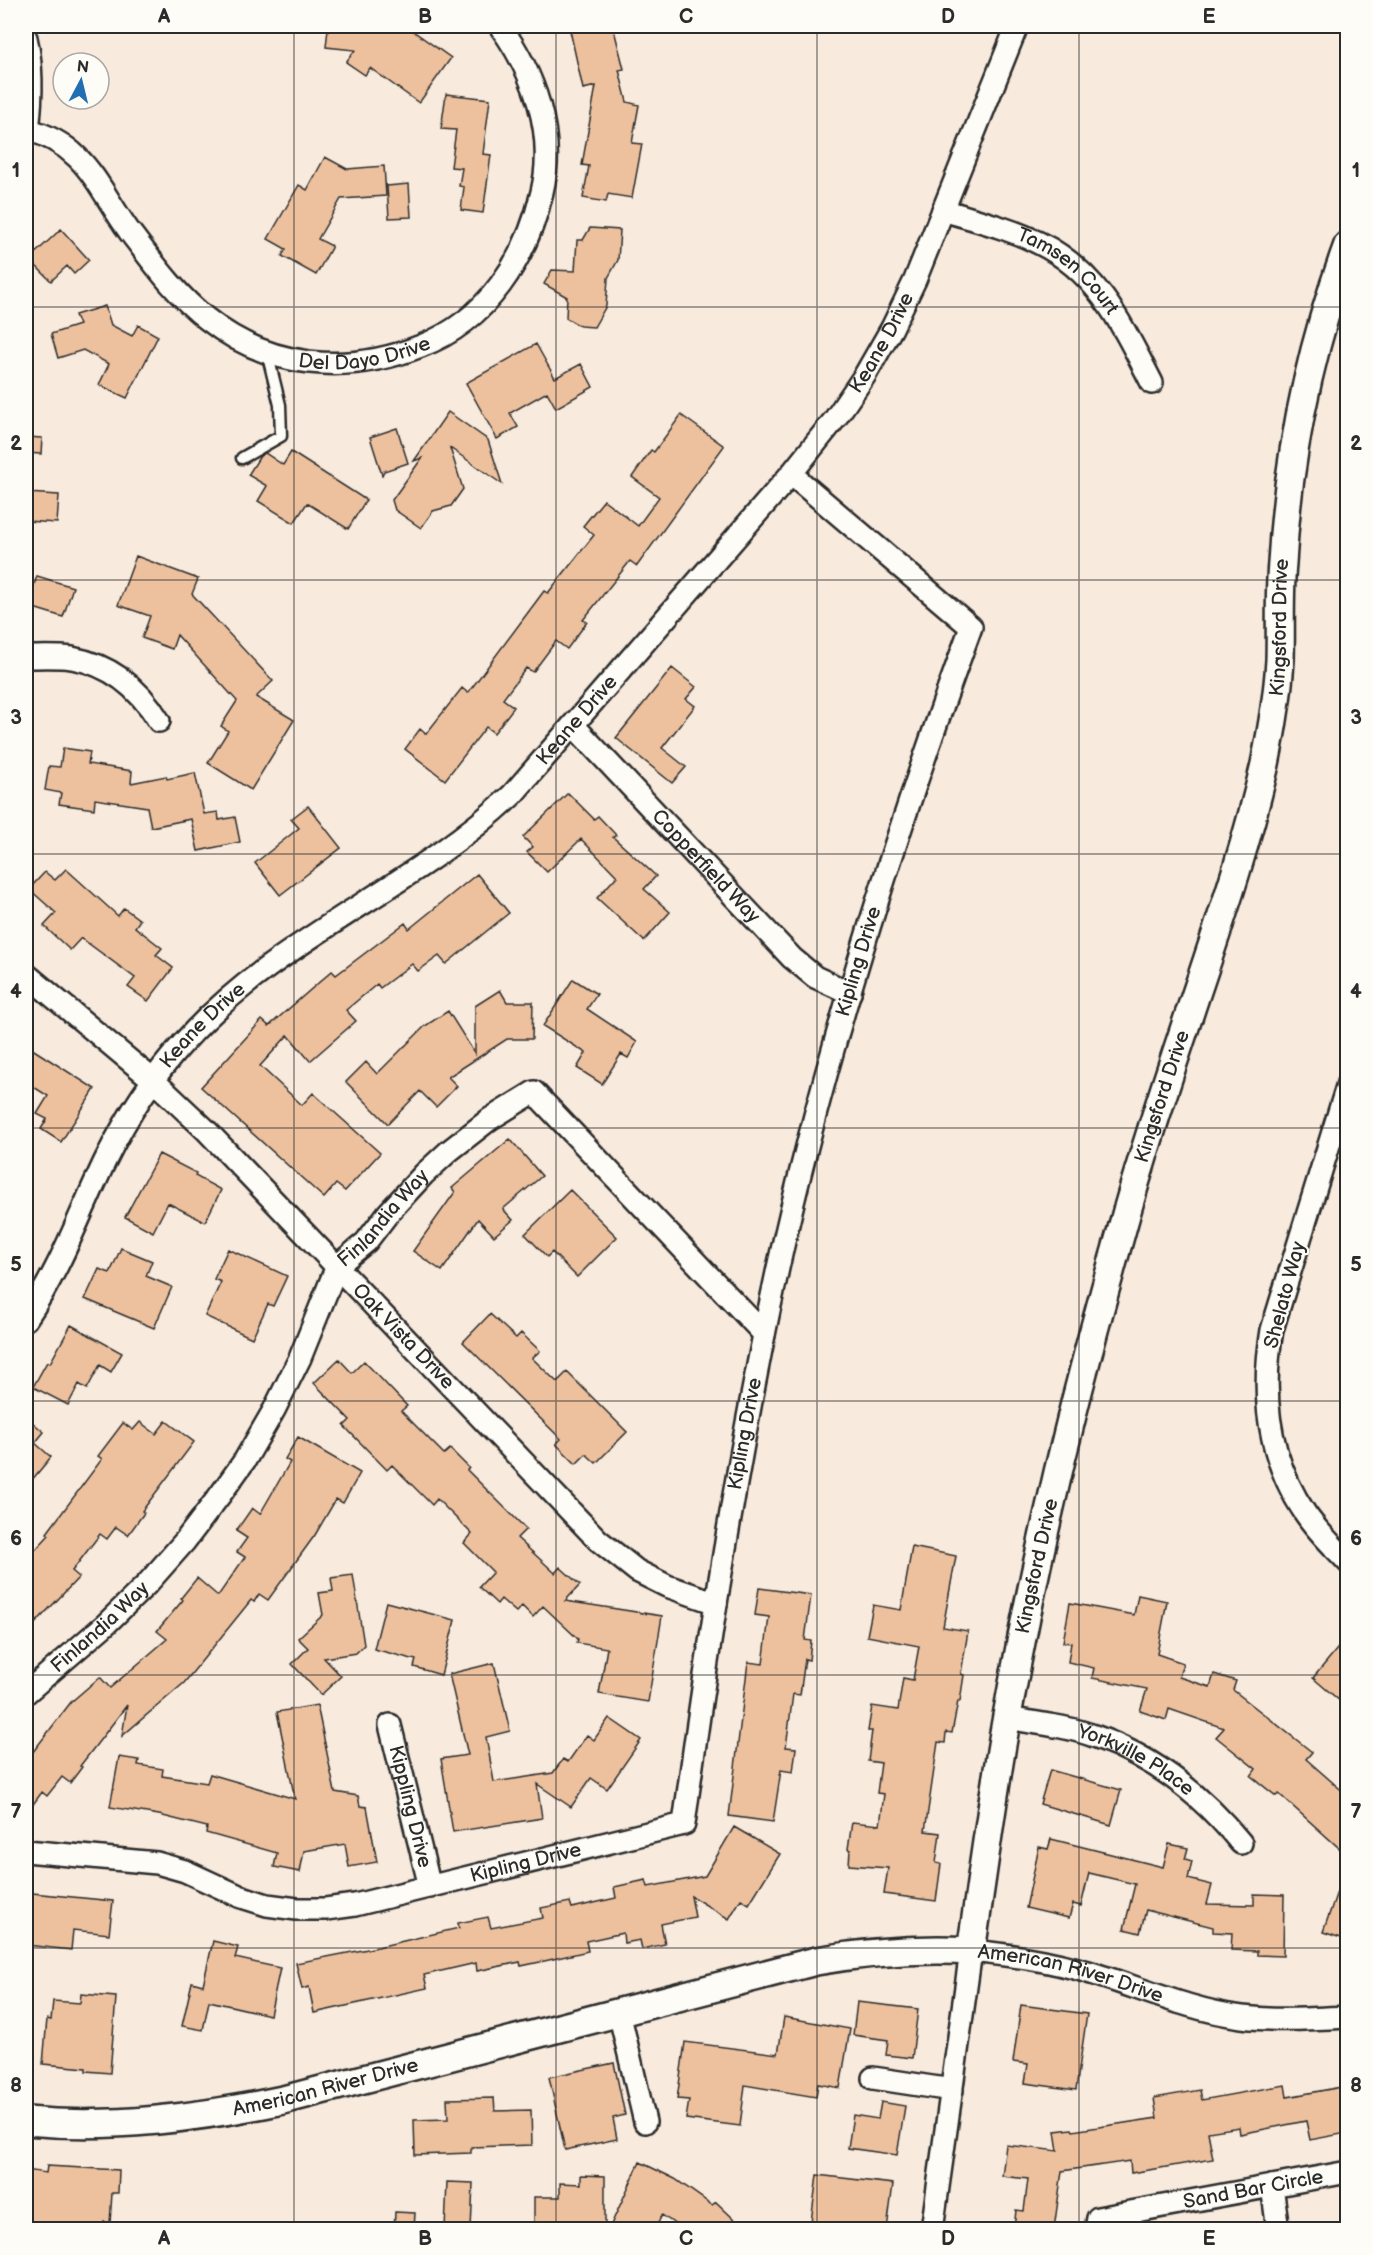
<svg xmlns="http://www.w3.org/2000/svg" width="1373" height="2255" viewBox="0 0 1373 2255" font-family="'Balsamiq Sans',sans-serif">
  <rect width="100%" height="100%" fill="#f8eadc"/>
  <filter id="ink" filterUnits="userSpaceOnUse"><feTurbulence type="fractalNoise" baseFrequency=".0167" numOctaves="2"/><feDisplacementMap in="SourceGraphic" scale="12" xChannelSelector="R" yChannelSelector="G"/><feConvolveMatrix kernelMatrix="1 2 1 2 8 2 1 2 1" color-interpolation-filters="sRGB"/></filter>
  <g filter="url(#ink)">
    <path fill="#eec19e" stroke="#2b2b2b" stroke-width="1.5" d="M 339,26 L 406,26 L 451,58 L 419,103 L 370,68 L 365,75 L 346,62 L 355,50 L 326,47 L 328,29 L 337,29 Z
      M 569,26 L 613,26 L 624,69 L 619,70 L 627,102 L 639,105 L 632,143 L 642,144 L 632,198 L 608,194 L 606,202 L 583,198 L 589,166 L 582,165 L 596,86 L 583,89 Z
      M 446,94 L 490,99 L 483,154 L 491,155 L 483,213 L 461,210 L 464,187 L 459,186 L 462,168 L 451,167 L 456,130 L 441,129 Z
      M 325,157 L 347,169 L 384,166 L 386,196 L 341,199 L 318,239 L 332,246 L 316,275 L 282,256 L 286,249 L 268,239 L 299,185 L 307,190 Z
      M 409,184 L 411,217 L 389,218 L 387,186 Z
      M 590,228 L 620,230 L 618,260 L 608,278 L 606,306 L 594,327 L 580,326 L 566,318 L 567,297 L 544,284 L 552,270 L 575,271 L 577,240 L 583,240 Z
      M 61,229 L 89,260 L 74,274 L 67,266 L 51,281 L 29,259 Z
      M 105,306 L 111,325 L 132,336 L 138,325 L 158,336 L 127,398 L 99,385 L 109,364 L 83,350 L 58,358 L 51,334 L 79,325 L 75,315 Z
      M 536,344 L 555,378 L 581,364 L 593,387 L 556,408 L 547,392 L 510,413 L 518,427 L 497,439 L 466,383 Z
      M 448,412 L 488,440 L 502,484 L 450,448 L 463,489 L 451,506 L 433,511 L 421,528 L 395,510 L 392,500 L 422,458 L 414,461 Z
      M 681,415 L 724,446 L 637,566 L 630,561 L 583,620 L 587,622 L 567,649 L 556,641 L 533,672 L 526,668 L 503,699 L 514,707 L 494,733 L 486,727 L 445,780 L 405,749 L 420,729 L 426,734 L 462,688 L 468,693 L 544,591 L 548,593 L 594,535 L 583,526 L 604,500 L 638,526 L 659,497 L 632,477 L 651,450 L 654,452 Z
      M 397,428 L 408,463 L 384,471 L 382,475 L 370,437 Z
      M 26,437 L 42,438 L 41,454 L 26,453 Z
      M 291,452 L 366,500 L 348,529 L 307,503 L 294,523 L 258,501 L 267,486 L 248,475 L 260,456 L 265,453 L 283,465 Z
      M 26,493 L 59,495 L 57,523 L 26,521 Z
      M 136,556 L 198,579 L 192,594 L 273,681 L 256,697 L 294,720 L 251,790 L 208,763 L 228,731 L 221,726 L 237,701 L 177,635 L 172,649 L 142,638 L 150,616 L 118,605 Z
      M 37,576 L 73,587 L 63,617 L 27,606 Z
      M 672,668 L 696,687 L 686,699 L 695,706 L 662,748 L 686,767 L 672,783 L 616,738 Z
      M 63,748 L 90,752 L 88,764 L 132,771 L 131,783 L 166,776 L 167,779 L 195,773 L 204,814 L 218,812 L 219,820 L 235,817 L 240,842 L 198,851 L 191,819 L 151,827 L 147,807 L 95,799 L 94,809 L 59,804 L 61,793 L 45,790 L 49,766 L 60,767 Z
      M 568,793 L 594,819 L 598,816 L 616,835 L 613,837 L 656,876 L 644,889 L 670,912 L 644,941 L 597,898 L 617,876 L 581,839 L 547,872 L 527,852 L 533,847 L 523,837 Z
      M 308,806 L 341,848 L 280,895 L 255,863 L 299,828 L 291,819 Z
      M 66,869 L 118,916 L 124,908 L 140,920 L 135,927 L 162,948 L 156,955 L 173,968 L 148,1001 L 128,987 L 135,978 L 81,938 L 70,950 L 44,926 L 56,913 L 29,889 L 45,872 L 55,880 Z
      M 477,874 L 509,913 L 446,964 L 439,956 L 418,971 L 412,964 L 380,988 L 377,984 L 346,1010 L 356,1021 L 310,1061 L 288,1035 L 260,1066 L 302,1105 L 313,1093 L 380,1153 L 345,1191 L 336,1184 L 324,1198 L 201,1087 L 262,1020 L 269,1026 L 332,971 L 336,975 L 405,923 L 409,929 Z
      M 573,979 L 597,994 L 587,1009 L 637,1042 L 628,1058 L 621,1054 L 602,1084 L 577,1068 L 586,1053 L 543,1026 Z
      M 500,990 L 507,1002 L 533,1002 L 532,1039 L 507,1039 L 448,1077 L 457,1086 L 436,1107 L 420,1091 L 388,1124 L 346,1082 L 366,1062 L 377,1074 L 425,1026 L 448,1011 L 475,1054 L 475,1006 Z
      M 26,1045 L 95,1089 L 61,1142 L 41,1129 L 47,1119 L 37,1114 L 48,1096 L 26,1082 Z
      M 510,1139 L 542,1176 L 503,1209 L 513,1220 L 494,1236 L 478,1219 L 442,1271 L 413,1251 L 455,1192 L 452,1188 Z
      M 159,1154 L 196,1173 L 195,1176 L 221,1190 L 205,1222 L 168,1203 L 153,1232 L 125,1217 Z
      M 570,1190 L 617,1237 L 577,1277 L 552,1252 L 547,1257 L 525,1234 Z
      M 121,1248 L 152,1261 L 146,1276 L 172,1287 L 154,1328 L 85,1299 L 99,1269 L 110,1273 Z
      M 228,1249 L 287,1276 L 273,1306 L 268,1304 L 252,1338 L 205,1316 L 221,1282 L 214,1279 Z
      M 490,1314 L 516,1338 L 521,1333 L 540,1351 L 532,1358 L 557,1382 L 567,1372 L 627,1432 L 596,1463 L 586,1454 L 576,1464 L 556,1444 L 561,1439 L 463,1342 Z
      M 71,1325 L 122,1353 L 111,1372 L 100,1365 L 87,1389 L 79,1384 L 68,1405 L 33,1387 L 47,1362 L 50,1363 Z
      M 339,1359 L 352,1373 L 364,1361 L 407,1406 L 401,1411 L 444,1454 L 450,1449 L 469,1468 L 467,1470 L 526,1529 L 517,1538 L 555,1573 L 560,1567 L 580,1585 L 565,1601 L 662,1616 L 648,1702 L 599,1694 L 607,1648 L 577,1643 L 578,1639 L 543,1606 L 533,1617 L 522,1606 L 516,1612 L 501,1599 L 497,1604 L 479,1587 L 493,1572 L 464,1543 L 472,1534 L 437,1499 L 432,1505 L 392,1465 L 387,1470 L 344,1426 L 350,1420 L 314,1383 Z
      M 26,1417 L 44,1432 L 35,1443 L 51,1457 L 26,1487 Z
      M 166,1421 L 194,1442 L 142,1511 L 144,1513 L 128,1535 L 116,1527 L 107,1539 L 100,1534 L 72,1571 L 79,1577 L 26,1633 L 26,1560 L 49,1535 L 47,1533 L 102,1459 L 98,1456 L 123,1423 L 133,1430 L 140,1422 L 156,1434 Z
      M 298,1437 L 360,1473 L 343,1503 L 336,1499 L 315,1535 L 268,1600 L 259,1594 L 254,1602 L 251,1600 L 184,1683 L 122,1736 L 127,1705 L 80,1766 L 82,1767 L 70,1783 L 62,1777 L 47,1796 L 42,1792 L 26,1814 L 26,1761 L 71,1702 L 100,1677 L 110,1688 L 167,1639 L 157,1631 L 183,1600 L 181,1598 L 197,1578 L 218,1596 L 245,1557 L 237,1552 L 247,1538 L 236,1531 L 252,1508 L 260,1514 L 290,1462 L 285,1459 Z
      M 912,1547 L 956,1556 L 943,1627 L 968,1631 L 961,1674 L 964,1675 L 960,1701 L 958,1701 L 952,1733 L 946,1732 L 945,1743 L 938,1742 L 925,1831 L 940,1833 L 936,1863 L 941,1864 L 936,1901 L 884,1894 L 888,1868 L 849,1865 L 850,1850 L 848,1849 L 852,1822 L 880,1825 L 884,1794 L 877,1793 L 881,1763 L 868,1761 L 872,1731 L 868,1731 L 872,1706 L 898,1710 L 903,1678 L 913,1680 L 919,1646 L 867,1636 L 873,1605 L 901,1610 Z
      M 353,1575 L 364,1645 L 356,1653 L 324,1658 L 341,1676 L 321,1695 L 292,1664 L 308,1648 L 298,1638 L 323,1615 L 319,1593 L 333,1591 L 331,1578 Z
      M 759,1588 L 811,1595 L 805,1640 L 811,1641 L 809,1660 L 805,1659 L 800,1695 L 793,1694 L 786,1747 L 796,1748 L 793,1772 L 781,1770 L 773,1822 L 729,1816 L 748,1662 L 763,1664 L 769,1617 L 755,1615 Z
      M 1138,1595 L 1167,1601 L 1157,1654 L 1183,1663 L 1179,1677 L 1210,1687 L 1214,1674 L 1236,1681 L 1233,1690 L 1312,1752 L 1306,1759 L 1347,1795 L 1347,1855 L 1279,1794 L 1276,1796 L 1251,1776 L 1256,1769 L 1216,1737 L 1224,1728 L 1169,1709 L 1166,1720 L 1140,1711 L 1147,1689 L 1092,1678 L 1094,1668 L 1068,1662 L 1071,1643 L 1063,1642 L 1070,1603 L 1134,1615 Z
      M 386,1602 L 455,1620 L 441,1675 L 414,1667 L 416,1660 L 374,1649 Z
      M 1347,1637 L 1347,1707 L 1313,1678 Z
      M 494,1663 L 510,1731 L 486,1737 L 494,1782 L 553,1773 L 563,1759 L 568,1762 L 587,1735 L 594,1740 L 609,1718 L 641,1740 L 607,1789 L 591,1778 L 571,1807 L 537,1784 L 542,1818 L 453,1832 L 441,1759 L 468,1755 L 449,1674 Z
      M 317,1705 L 335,1792 L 358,1796 L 360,1806 L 367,1807 L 377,1862 L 349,1867 L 345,1844 L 304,1851 L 300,1872 L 274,1867 L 277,1853 L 206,1833 L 207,1827 L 159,1815 L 110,1807 L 119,1757 L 139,1760 L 138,1765 L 163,1769 L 162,1776 L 207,1783 L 210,1774 L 295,1799 L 277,1712 Z
      M 1050,1770 L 1121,1790 L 1111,1825 L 1040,1804 Z
      M 734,1827 L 780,1854 L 749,1904 L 741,1899 L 729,1919 L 691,1896 L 695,1917 L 661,1924 L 665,1944 L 642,1949 L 640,1940 L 624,1943 L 623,1933 L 586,1941 L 588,1951 L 540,1962 L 521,1966 L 520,1962 L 477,1971 L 476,1963 L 424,1975 L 427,1988 L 314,2013 L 309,1987 L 302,1989 L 296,1963 L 378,1947 L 459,1928 L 458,1923 L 488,1917 L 491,1928 L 543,1918 L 541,1908 L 570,1902 L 572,1908 L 616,1898 L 614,1887 L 646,1880 L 648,1887 L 705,1876 Z
      M 1051,1839 L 1163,1867 L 1169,1844 L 1188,1848 L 1185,1859 L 1192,1861 L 1188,1879 L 1212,1885 L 1207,1904 L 1254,1905 L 1254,1894 L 1284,1895 L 1283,1956 L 1257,1955 L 1257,1951 L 1231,1950 L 1232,1933 L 1213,1932 L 1213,1927 L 1146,1910 L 1140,1933 L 1124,1929 L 1135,1884 L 1089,1873 L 1081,1906 L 1073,1904 L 1069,1918 L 1026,1908 L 1039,1847 L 1048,1849 Z
      M 1345,1869 L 1347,1869 L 1347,1940 L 1323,1932 Z
      M 32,1893 L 113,1901 L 109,1934 L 73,1930 L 71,1950 L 26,1945 Z
      M 213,1941 L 238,1947 L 235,1958 L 280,1968 L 270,2015 L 209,2001 L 203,2030 L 182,2026 L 192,1982 L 203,1985 Z
      M 81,1994 L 116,1997 L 110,2073 L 86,2071 L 86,2068 L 43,2064 L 47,2019 L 51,2020 L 53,2001 L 80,2003 Z
      M 857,2002 L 918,2009 L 912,2058 L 886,2055 L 888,2040 L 853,2035 Z
      M 1021,2005 L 1087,2014 L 1076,2090 L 1025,2083 L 1028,2064 L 1013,2062 Z
      M 784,2017 L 850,2029 L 840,2088 L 818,2084 L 816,2097 L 745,2085 L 740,2126 L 686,2119 L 689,2100 L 677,2099 L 685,2042 L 778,2054 Z
      M 614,2063 L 625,2115 L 613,2118 L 617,2139 L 565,2150 L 549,2077 Z
      M 1285,2085 L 1287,2097 L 1347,2086 L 1347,2133 L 1310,2140 L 1306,2121 L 1240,2134 L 1239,2127 L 1208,2132 L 1213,2159 L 1131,2173 L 1130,2161 L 1062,2171 L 1054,2229 L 1014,2229 L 1016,2210 L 1024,2211 L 1028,2179 L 1002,2176 L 1006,2145 L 1058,2151 L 1055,2131 L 1072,2129 L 1073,2131 L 1157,2118 L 1154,2098 L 1200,2090 L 1202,2100 Z
      M 494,2098 L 495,2111 L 531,2110 L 532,2145 L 471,2147 L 471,2153 L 415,2155 L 414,2120 L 448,2119 L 447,2099 Z
      M 881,2102 L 905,2106 L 897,2155 L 848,2148 L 853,2115 L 878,2119 Z
      M 640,2162 L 675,2179 L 712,2205 L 716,2202 L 736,2221 L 727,2229 L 682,2229 L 662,2215 L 655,2229 L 609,2229 Z
      M 47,2166 L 119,2170 L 118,2193 L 112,2193 L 110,2223 L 104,2222 L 104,2229 L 54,2229 L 54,2224 L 26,2221 L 26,2170 L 46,2173 Z
      M 581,2175 L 605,2176 L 605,2229 L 554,2229 L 554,2225 L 534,2225 L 534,2197 L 560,2197 L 560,2183 L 581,2184 Z
      M 817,2175 L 893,2184 L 887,2229 L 830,2229 L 830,2225 L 811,2222 Z
      M 447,2182 L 473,2183 L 471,2229 L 445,2229 Z
      M 395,2212 L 415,2213 L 414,2229 L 394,2229 Z"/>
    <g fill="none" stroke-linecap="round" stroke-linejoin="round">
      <g stroke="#2b2b2b" stroke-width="15">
        <path id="service" d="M 242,458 L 281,436 L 280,405 L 267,352"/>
      </g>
      <g stroke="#2b2b2b" stroke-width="26">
        <g id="minor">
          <path d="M 26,38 C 33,68 32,98 28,130"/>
          <path id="s1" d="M 26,129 C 86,145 96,185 129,231 C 152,261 176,295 207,319 C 270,369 348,375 421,346 C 487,321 527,258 542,192 C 556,133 534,73 500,26"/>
          <path id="s2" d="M 943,210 C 975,220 1009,228 1039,243 C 1099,272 1123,327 1152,383"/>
          <path d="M 26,657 C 40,657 57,656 72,658 C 110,665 139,688 159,721"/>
          <path id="s3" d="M 573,725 L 792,958 L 815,977 L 850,993"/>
          <path id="s4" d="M 26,974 L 153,1080 L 206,1130 L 598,1540 L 637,1571 L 667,1586 L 716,1603"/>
          <path d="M 1348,1083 L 1272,1330 C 1261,1394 1268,1458 1305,1513 C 1317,1531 1333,1546 1348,1562"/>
          <path id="s5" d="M 26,1319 C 60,1270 79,1215 105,1161 C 126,1118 153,1076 185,1041 C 277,938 412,889 512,795 L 791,474 L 835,419 L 865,375 L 892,328 L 915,280 L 1017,26"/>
          <path id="s6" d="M 26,1693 L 106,1624 L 147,1584 L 185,1541 L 220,1495 L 245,1460 L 274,1410 L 300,1358 L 337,1266 L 366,1242 L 389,1212 L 424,1174 L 449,1151 L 490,1119 L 534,1092 L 764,1334"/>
          <path id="s7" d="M 1006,1718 C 1036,1723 1068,1726 1097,1737 C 1155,1758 1202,1795 1241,1843"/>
          <path id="s8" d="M 390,1725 L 430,1887"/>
          <path id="s9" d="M 26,1851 L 157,1863 L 185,1871 L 239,1896 L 267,1905 L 297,1909 L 326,1909 L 355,1905 L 684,1824 C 709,1637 738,1452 778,1268 C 826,1050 894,837 971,627 L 791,474"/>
          <path d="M 619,2012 L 645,2122"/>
          <path d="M 873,2078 L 952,2090"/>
          <path d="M 1272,2186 L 1278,2230"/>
          <path id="s10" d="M 932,2230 L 971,1951 C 1010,1955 1049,1960 1088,1972 C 1138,1987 1189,2010 1242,2017 C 1277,2021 1312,2019 1348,2017"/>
          <path id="s11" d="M 1096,2230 L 1098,2218 L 1348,2172"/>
        </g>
      </g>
      <g stroke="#2b2b2b" stroke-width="32">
        <g id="tertiary">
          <path id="s12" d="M 26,2121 C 112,2129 198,2118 283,2100 L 816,1961 C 868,1952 918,1948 971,1951 C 983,1872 993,1793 1007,1716 C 1036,1554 1075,1394 1120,1236 C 1141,1159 1166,1084 1191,1009 C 1218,928 1246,848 1265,764 C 1272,730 1278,695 1280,660 C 1281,628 1279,595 1282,563 C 1288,454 1310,348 1348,245"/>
        </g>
      </g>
      <use href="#service" stroke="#fdfcf7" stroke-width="10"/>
      <use href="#minor" stroke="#fdfcf7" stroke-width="21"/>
      <use href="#tertiary" stroke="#fdfcf7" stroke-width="27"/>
    </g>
  </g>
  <path fill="none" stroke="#2b2b2b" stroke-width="1.5" stroke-opacity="0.55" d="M 294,26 L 294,2230M 556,26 L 556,2230M 817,26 L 817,2230M 1079,26 L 1079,2230M 26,307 L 1348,307M 26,580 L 1348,580M 26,854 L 1348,854M 26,1128 L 1348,1128M 26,1401 L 1348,1401M 26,1675 L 1348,1675M 26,1948 L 1348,1948"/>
  <g text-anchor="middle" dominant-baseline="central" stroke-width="4.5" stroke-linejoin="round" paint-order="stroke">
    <g font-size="20" fill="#2b2b2b" stroke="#fdfcf7">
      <text stroke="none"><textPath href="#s2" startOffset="142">Tamsen Court</textPath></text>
      <text stroke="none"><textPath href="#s5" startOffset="1317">Keane Drive</textPath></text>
      <text stroke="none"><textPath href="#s1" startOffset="436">Del Dayo Drive</textPath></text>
      <text stroke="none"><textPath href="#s12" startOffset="2328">Kingsford Drive</textPath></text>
      <text stroke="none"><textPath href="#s5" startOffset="831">Keane Drive</textPath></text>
      <text stroke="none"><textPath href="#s3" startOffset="194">Copperfield Way</textPath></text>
      <text stroke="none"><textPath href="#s9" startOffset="1558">Kipling Drive</textPath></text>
      <text stroke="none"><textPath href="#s5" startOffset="345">Keane Drive</textPath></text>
      <text stroke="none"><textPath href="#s12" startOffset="1842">Kingsford Drive</textPath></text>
      <text stroke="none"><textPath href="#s6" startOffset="603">Finlandia Way</textPath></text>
      <text transform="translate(1285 1295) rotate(-75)">Shelato Way</text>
      <text stroke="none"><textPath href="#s4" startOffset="524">Oak Vista Drive</textPath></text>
      <text stroke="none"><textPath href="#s9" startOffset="1072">Kipling Drive</textPath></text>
      <text stroke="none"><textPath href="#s12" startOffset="1356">Kingsford Drive</textPath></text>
      <text stroke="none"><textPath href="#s6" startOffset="99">Finlandia Way</textPath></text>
      <text stroke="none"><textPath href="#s7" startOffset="138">Yorkville Place</textPath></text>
      <text stroke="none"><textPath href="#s8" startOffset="84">Kippling Drive</textPath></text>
      <text stroke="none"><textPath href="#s9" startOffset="514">Kipling Drive</textPath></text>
      <text stroke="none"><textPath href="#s10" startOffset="384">American River Drive</textPath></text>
      <text stroke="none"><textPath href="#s12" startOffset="303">American River Drive</textPath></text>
      <text stroke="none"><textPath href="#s11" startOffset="170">Sand Bar Circle</textPath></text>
    </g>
  </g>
  <rect width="1373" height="2255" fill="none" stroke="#fdfcf7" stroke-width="66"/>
  <g transform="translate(81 81) rotate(7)"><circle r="28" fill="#fdfcf7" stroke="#a9a8a5" stroke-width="1.5"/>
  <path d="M0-4.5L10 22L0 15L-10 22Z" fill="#1f6fb2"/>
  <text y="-9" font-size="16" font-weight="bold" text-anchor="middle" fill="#2b2b2b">N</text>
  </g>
  <rect x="33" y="33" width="1307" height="2189" fill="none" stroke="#2b2b2b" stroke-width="2"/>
  <g font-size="20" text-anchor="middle" font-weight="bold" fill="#2b2b2b">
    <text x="164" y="23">A</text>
    <text x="425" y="23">B</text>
    <text x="686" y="23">C</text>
    <text x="948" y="23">D</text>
    <text x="1209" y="23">E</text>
    <text x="16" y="177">1</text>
    <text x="1356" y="177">1</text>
    <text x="16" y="450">2</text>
    <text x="1356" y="450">2</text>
    <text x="16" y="724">3</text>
    <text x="1356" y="724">3</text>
    <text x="16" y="998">4</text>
    <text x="1356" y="998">4</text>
    <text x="16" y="1271">5</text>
    <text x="1356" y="1271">5</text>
    <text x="16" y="1545">6</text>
    <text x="1356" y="1545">6</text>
    <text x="16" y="1818">7</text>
    <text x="1356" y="1818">7</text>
    <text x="16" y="2092">8</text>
    <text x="1356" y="2092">8</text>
    <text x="164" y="2245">A</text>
    <text x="425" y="2245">B</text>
    <text x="686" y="2245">C</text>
    <text x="948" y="2245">D</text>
    <text x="1209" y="2245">E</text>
  </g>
</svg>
